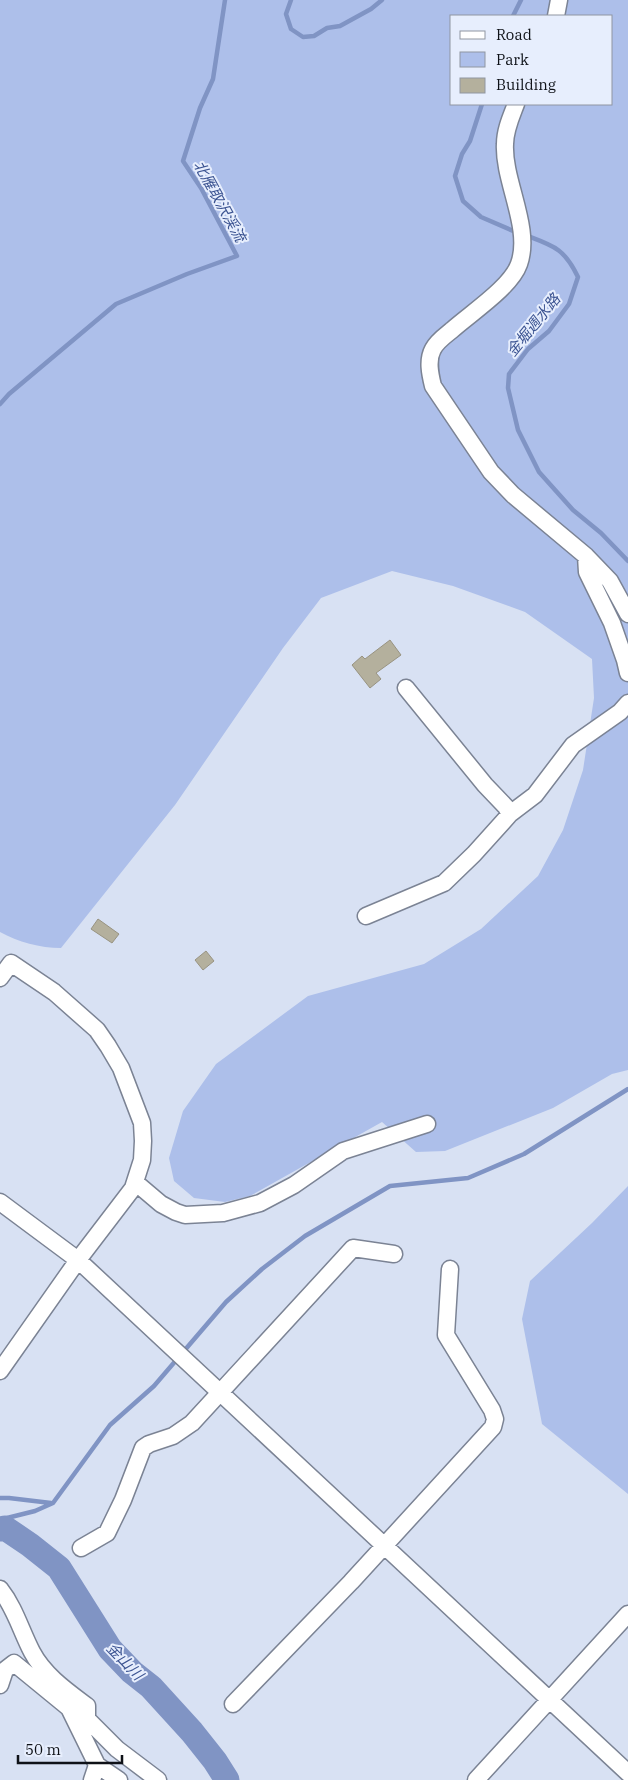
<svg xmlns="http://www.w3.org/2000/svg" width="628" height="1780" viewBox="0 0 628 1780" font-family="'IBM Plex Serif','Noto Sans JP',serif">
  <rect width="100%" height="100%" fill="#d8e1f3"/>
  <path fill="#adbfea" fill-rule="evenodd" d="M 0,0 L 628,0 L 628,1070 L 612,1074 L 553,1108 L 445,1151 L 416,1152 L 382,1122 L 250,1196 L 225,1202 L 194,1198 L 174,1181 L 169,1158 L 183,1111 L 216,1064 L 308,996 L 424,964 L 481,929 L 538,876 L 563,830 L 583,770 L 594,698 L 592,659 L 525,612 L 453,586 L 392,571 L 321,598 L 283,648 L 175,805 L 61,948 C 40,948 18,942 0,932 ZM 452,16 L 612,16 L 612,104 L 452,104 Z
    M 628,1186 L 628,1494 L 542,1424 L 522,1319 L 530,1281 L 592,1223 Z"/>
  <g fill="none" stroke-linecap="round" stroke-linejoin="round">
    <path stroke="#8094c4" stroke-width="4.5" d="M 291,0 L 286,14 L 291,29 L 303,37 L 314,36 L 327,28 L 340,26 L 371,9 L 382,0
      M 513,16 L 521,0
      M 482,104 L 470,141 L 462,154 L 455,176 L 463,201 L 481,217 L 518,233
      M 525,235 C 554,246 564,248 578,277 L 569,304 L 549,331 L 528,349 L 509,374 L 508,388 L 518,430 L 539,472 L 573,510 L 601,533 L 628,561
      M 0,404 L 9,394 L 116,304 L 187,274 L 237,256 L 201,188 L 183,161 L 200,108 L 213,79 L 225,0
      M 0,1498 L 9,1498 L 51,1503
      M 0,1523 L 7,1518 L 35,1511 L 53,1503 L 110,1425 L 154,1386 L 226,1302 L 262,1269 L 305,1236 L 390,1186 L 468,1178 L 524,1154 L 628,1089"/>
    <path stroke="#8094c4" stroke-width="25" d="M 0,1529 L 5,1528 L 30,1545 L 59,1568 L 110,1649 L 132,1672 L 151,1687 L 192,1732 L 215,1761 L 227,1780"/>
  </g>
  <path fill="#b4b09d" stroke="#989381" d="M 390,640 L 401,655 L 376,673 L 381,679 L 370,688 L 352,665 L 362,656 L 365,659 Z
    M 98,919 L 119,934 L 112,943 L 91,929 Z
    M 206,951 L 214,961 L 203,970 L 195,960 Z"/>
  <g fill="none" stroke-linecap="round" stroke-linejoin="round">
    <g stroke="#7b8394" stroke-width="19">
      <path id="minor" d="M 556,16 L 559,0
        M 516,104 C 511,117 505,130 505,144 C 503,181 532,228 519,264 C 511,287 471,313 452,330 C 446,335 437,341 433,349 C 427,360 430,374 433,386 L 491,472 L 513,495 L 586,556 L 610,581 L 628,614
        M 586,556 L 587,572 L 612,623 L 625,660 L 628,673
        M 406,688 L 485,785 L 506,807 L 510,814
        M 366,916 L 444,883 L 474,854 L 510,814 L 535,795 L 573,745 L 620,712 L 628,703
        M 0,978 L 11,963 L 54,992 L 97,1030 L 108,1046 L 121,1068 L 142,1123 L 143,1141 L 142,1160 L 133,1188 L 78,1260 L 0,1371
        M 135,1182 L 161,1204 L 176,1212 L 185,1215 L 223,1213 L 260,1203 L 294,1185 L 343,1151 L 427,1124
        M 0,1202 L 78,1260 L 628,1773
        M 81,1548 L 107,1533 L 123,1500 L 143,1448 L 149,1444 L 173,1436 L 192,1423 L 353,1248 L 394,1254
        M 0,1589 C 15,1608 21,1631 32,1652 C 44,1675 67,1691 87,1706 L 87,1719
        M 0,1685 L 5,1670 L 14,1663 L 69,1708 L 97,1765 L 92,1780
        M 233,1704 L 351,1582 L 493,1427 L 495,1419 L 492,1410 L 446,1335 L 450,1269
        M 79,1715 L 87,1719 L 117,1749 L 158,1780
        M 97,1765 L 119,1780
        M 476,1780 L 628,1614"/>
    </g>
    <use href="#minor" stroke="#fff" stroke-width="16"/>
  </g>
  <g text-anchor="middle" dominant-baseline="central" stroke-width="4" stroke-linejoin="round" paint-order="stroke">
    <g font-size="15" font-style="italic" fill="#3c5492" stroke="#e7eefd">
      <text transform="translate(220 201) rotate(61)">北雁取沢渓流</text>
      <text transform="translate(533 325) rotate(-51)">金堀週水路</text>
      <text transform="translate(125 1661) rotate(46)">金山川</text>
    </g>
  </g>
  <rect x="450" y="15" width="162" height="90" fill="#e7eefd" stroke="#9096a1"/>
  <rect x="460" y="31" width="25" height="8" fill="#ffffff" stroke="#9096a1"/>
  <text x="496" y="40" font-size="15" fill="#0e1117">Road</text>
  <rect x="460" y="52" width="25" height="15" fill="#adbfea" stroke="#9096a1"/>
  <text x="496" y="65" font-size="15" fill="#0e1117">Park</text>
  <rect x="460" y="78" width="25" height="15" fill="#b4b09d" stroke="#9096a1"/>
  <text x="496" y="90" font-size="15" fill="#0e1117">Building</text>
  <path d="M18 1755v8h104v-8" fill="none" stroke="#0e1117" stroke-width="2.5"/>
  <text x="25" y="1755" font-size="15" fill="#0e1117" stroke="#e7eefd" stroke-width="4" paint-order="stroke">50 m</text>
</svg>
